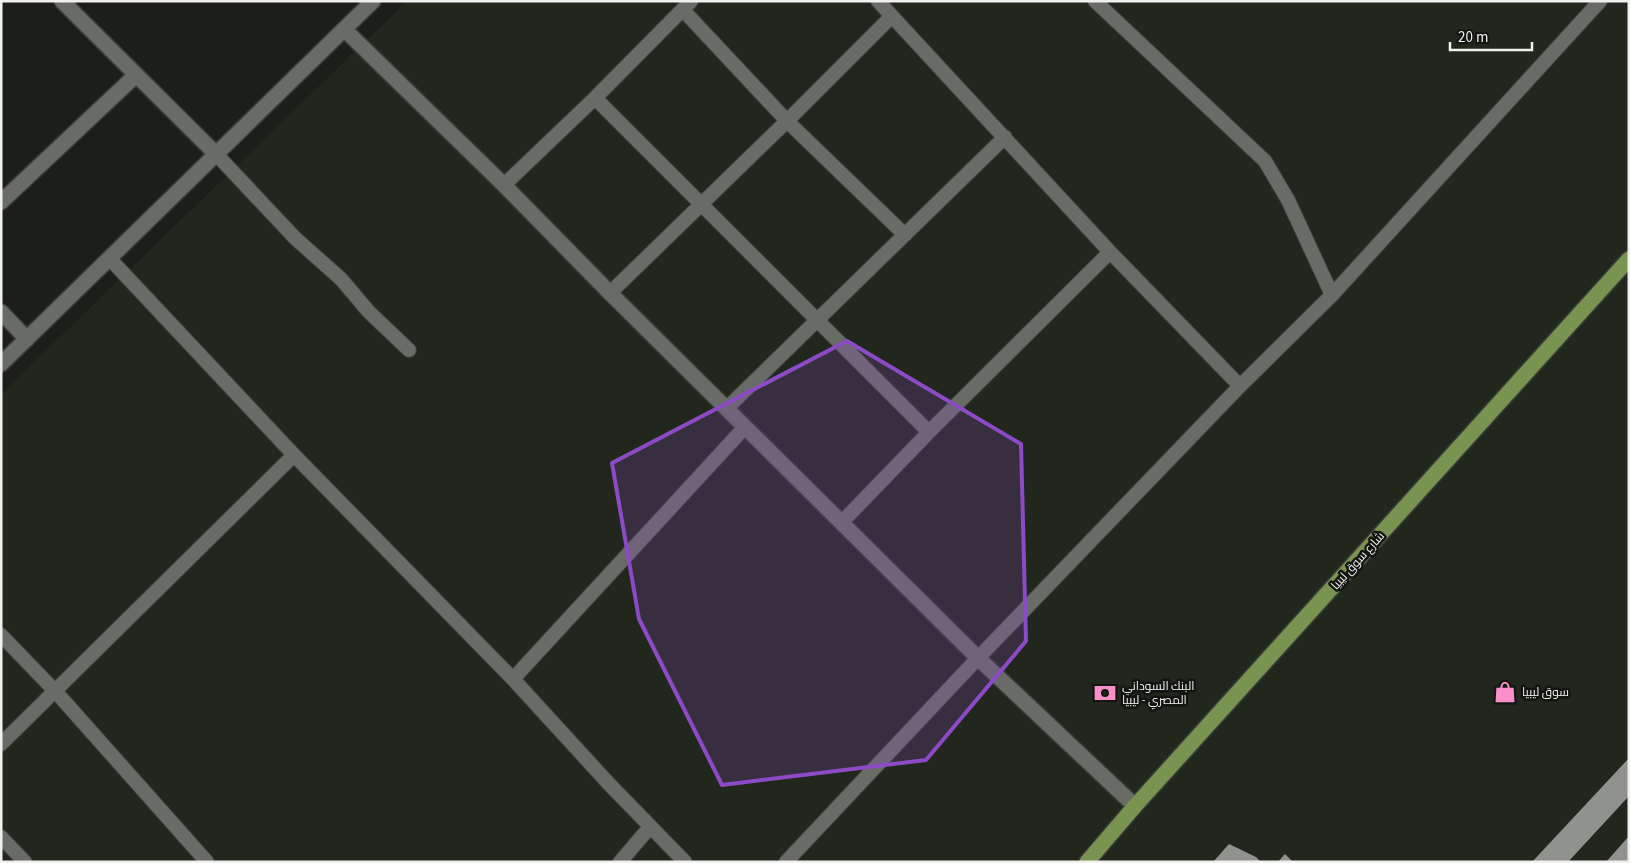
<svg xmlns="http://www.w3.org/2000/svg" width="1630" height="863" viewBox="0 0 1630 863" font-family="'Source Sans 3',Cairo,sans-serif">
  <rect width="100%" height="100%" fill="#1c1e1a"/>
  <path fill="#22271d" d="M 407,1 L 1629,1 L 1629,862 L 1,862 L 1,394 Z"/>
  <path fill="#90928d" d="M 1629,758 L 1629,796 L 1568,862 L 1532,862 Z
    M 1629,836 L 1629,862 L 1606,862 Z
    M 1229,844 L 1256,857 L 1261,862 L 1213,862 Z
    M 1285,854 L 1293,862 L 1278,862 Z"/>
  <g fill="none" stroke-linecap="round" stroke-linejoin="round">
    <g stroke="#393b38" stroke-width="16">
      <path id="service" d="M 878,1 L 1110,252 L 1240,386
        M 1095,1 L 1265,161 L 1288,200 L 1332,295
        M 683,10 L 787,121 L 905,235
        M 595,98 L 929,432
        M 216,154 L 295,238 L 341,279 L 369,312 L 409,350
        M 504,185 L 595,98 L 691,1
        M 110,259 L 294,455 L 513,679 L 610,785 L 685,862
        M 610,293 L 787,121 L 892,16
        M 727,408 L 1005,137
        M 842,522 L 929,432 L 1110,252
        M 1,635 L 56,692 L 207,862
        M 513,679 L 745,427
        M 1,744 L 294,455
        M 1,837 L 25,862
        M 620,862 L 650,827
        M 786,862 L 978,658 L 1240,386 L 1332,295 L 1600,1"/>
    </g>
    <g stroke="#393b38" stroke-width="18">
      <path id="minor" d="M 62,1 L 216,154
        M 344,29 L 504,185 L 610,293 L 978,658 L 1135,806
        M 1,202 L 136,75
        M 1,312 L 27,339
        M 1,364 L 373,1"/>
    </g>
    <g stroke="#393b38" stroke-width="18">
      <path id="primary" d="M 1087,862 L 1135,806 L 1629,259"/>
    </g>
    <use href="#service" stroke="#686b66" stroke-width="14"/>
    <use href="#minor" stroke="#686b66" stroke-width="15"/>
    <use href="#primary" stroke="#799351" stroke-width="15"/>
  </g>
  <path fill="#8d4ac6" fill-opacity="0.2" stroke="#8d4ac6" stroke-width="4" stroke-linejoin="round" d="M 847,341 L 1021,444 L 1026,641 L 926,760 L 722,785 L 639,619 L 612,463 Z"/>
  <defs>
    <g id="shop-bare" transform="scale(1.725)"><path d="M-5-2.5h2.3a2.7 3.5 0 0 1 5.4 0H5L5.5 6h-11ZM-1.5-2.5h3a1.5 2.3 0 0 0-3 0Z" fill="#f98fc9" stroke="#131511" stroke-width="2.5" paint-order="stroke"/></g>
    <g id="bank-bare" transform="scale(1.725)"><path d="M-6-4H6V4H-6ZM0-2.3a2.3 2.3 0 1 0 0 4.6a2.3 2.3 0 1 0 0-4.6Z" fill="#f98fc9" stroke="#131511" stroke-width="2.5" paint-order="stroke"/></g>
  </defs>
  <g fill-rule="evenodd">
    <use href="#shop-bare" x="1505" y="692"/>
    <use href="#bank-bare" x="1105" y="693"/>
  </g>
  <g text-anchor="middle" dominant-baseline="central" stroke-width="5" stroke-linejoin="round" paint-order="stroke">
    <g font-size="12" fill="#f0f1ef" stroke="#131511">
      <text transform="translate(1358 561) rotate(-48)">شارع سوق ليبيا</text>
    </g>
    <g font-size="12" fill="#f0f1ef" stroke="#131511" text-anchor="start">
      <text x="1122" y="686">البنك السوداني<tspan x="1122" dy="14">المصري - ليبيا</tspan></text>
      <text x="1522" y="692">سوق ليبيا</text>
    </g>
  </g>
  <rect width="1630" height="863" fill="none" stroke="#f0f1ef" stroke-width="5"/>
  <path d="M1450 42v8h82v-8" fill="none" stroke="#f0f1ef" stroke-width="2.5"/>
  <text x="1458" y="42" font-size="15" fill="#f0f1ef" stroke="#131511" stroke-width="4" paint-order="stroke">20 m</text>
</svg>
